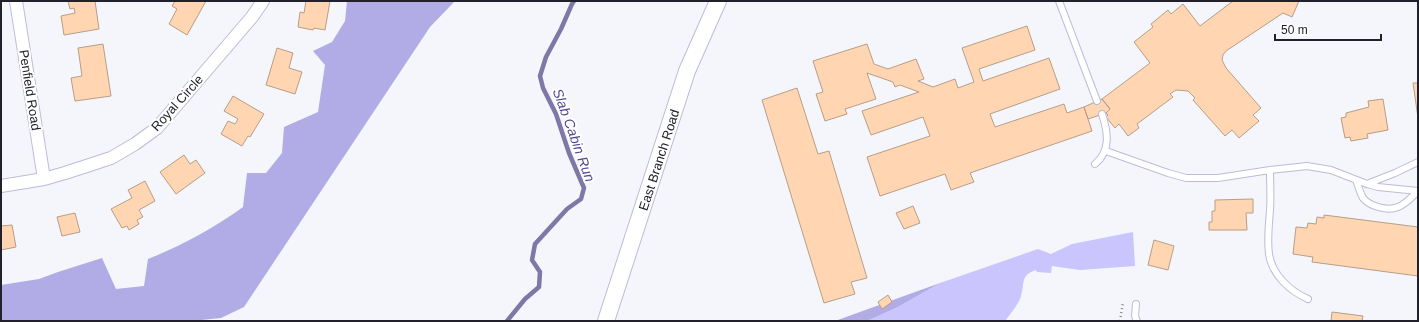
<svg xmlns="http://www.w3.org/2000/svg" width="1419" height="322" viewBox="0 0 1419 322" font-family="Arial,sans-serif">
  <rect width="100%" height="100%" fill="#f5f5fc"/>
  <path fill="#cac5fc" d="M 1133,232 L 1135,266 L 1080,270 L 1052,266 L 1051,273 L 1037,272 L 1036,270 C 1020,275 1025,283 1021,296 C 1019,304 1010,314 1005,321 L 867,321 L 898,307 L 940,283 L 1038,249 L 1051,254 L 1072,244 Z"/>
  <path fill="#b1abe6" d="M 347,1 L 455,1 L 430,27 L 244,307 L 221,318 L 191,321 L 1,321 L 1,285 L 39,279 L 58,272 L 102,258 L 116,289 L 144,286 L 148,259 C 181,246 214,228 243,207 L 247,173 L 266,173 L 282,153 L 284,127 L 318,112 L 325,65 L 313,51 L 332,42 L 345,21 Z
    M 940,283 L 898,307 L 867,321 L 835,321 Z"/>
  <g fill="none" stroke-linecap="round" stroke-linejoin="round">
    <path stroke="#7d78a5" stroke-width="4.5" d="M 507,321 L 525,299 L 539,287 L 540,272 L 532,260 L 535,244 L 567,209 L 581,199 L 584,188 L 569,153 L 556,114 L 543,88 L 540,76 L 546,57 L 561,29 L 572,4 L 574,1"/>
  </g>
  <path fill="#ffd6b1" stroke="#b79e87" d="M 68,1 L 95,1 L 99,29 L 64,35 L 61,16 L 75,13 L 74,8 L 70,9 Z
    M 175,1 L 206,1 L 187,35 L 169,24 L 177,9 L 172,6 Z
    M 306,1 L 330,1 L 325,30 L 314,28 L 313,30 L 298,27 L 300,12 L 304,13 Z
    M 1233,1 L 1299,1 L 1292,17 L 1283,13 L 1226,51 L 1223,55 L 1222,60 L 1226,68 L 1261,108 L 1253,115 L 1259,121 L 1239,138 L 1232,130 L 1225,136 L 1193,100 L 1195,98 L 1188,91 L 1176,90 L 1170,94 L 1173,97 L 1137,124 L 1139,128 L 1128,136 L 1119,124 L 1115,128 L 1106,117 L 1108,115 L 1106,113 L 1110,109 L 1102,99 L 1150,63 L 1134,42 L 1153,27 L 1151,24 L 1168,10 L 1171,14 L 1183,4 L 1200,26 Z
    M 1027,26 L 1035,50 L 979,69 L 983,81 L 1049,58 L 1060,89 L 990,114 L 995,127 L 1064,104 L 1067,113 L 1084,107 L 1092,131 L 970,173 L 974,182 L 951,190 L 945,174 L 880,196 L 867,157 L 930,136 L 923,117 L 871,135 L 862,111 L 919,92 L 900,85 L 895,87 L 893,82 L 867,73 L 876,99 L 845,109 L 847,114 L 825,121 L 816,94 L 823,92 L 813,61 L 867,44 L 874,64 L 888,69 L 916,59 L 924,79 L 918,81 L 933,87 L 955,79 L 958,88 L 974,82 L 962,48 Z
    M 103,44 L 111,96 L 75,101 L 71,78 L 82,76 L 78,48 Z
    M 277,48 L 293,53 L 289,68 L 302,72 L 295,94 L 266,85 Z
    M 1413,83 L 1418,83 L 1418,118 Z
    M 797,88 L 818,154 L 829,151 L 867,278 L 851,282 L 855,294 L 824,303 L 762,100 Z
    M 233,96 L 264,114 L 250,137 L 248,136 L 242,146 L 221,134 L 228,121 L 235,124 L 238,119 L 224,111 Z
    M 1102,99 L 1110,109 L 1106,113 L 1088,119 L 1084,107 Z
    M 1383,99 L 1388,130 L 1367,134 L 1368,138 L 1351,141 L 1350,137 L 1345,138 L 1341,118 L 1346,117 L 1346,113 L 1369,107 L 1368,101 Z
    M 184,155 L 190,164 L 196,160 L 205,173 L 176,194 L 160,172 Z
    M 145,181 L 155,201 L 139,210 L 143,217 L 137,220 L 139,224 L 129,230 L 127,226 L 122,228 L 111,209 L 132,198 L 128,190 Z
    M 1253,199 L 1253,213 L 1246,213 L 1247,230 L 1209,230 L 1209,222 L 1212,222 L 1212,211 L 1215,211 L 1215,200 Z
    M 913,206 L 920,223 L 904,229 L 896,213 Z
    M 75,213 L 80,232 L 62,236 L 57,217 Z
    M 1324,215 L 1418,227 L 1418,276 L 1312,262 L 1313,257 L 1293,254 L 1296,227 L 1307,228 L 1308,223 L 1316,224 L 1317,217 L 1324,218 Z
    M 12,225 L 16,247 L 1,250 L 1,226 Z
    M 1154,240 L 1174,246 L 1168,270 L 1148,265 Z
    M 888,295 L 892,302 L 882,309 L 878,302 Z
    M 1332,312 L 1363,316 L 1362,321 L 1331,321 Z"/>
  <g fill="none" stroke-linecap="round" stroke-linejoin="round">
    <g stroke="#bdbbda" stroke-width="8">
      <path id="service" d="M 1059,1 L 1097,101
        M 1106,151 L 1168,173 L 1186,178 L 1218,178 L 1270,170 L 1307,166 L 1331,170 L 1367,184 L 1378,187 L 1418,191
        M 1095,164 C 1111,151 1108,132 1102,114
        M 1270,170 C 1270,183 1271,197 1270,210 C 1269,224 1267,240 1269,254 C 1272,275 1290,291 1308,299
        M 1356,180 C 1358,185 1360,193 1363,198 C 1370,207 1388,211 1398,207 C 1406,204 1412,197 1418,191
        M 1367,184 L 1395,173 L 1418,162
        M 1136,304 L 1135,316 L 1137,321"/>
    </g>
    <g stroke="#bdbbda" stroke-width="14">
      <path id="minor" d="M 16,1 L 44,179
        M 1,186 L 44,179 L 65,173 L 111,158 L 135,144 L 157,128 L 252,17 L 263,1"/>
    </g>
    <g stroke="#bdbbda" stroke-width="18">
      <path id="secondary" d="M 606,321 L 687,71 L 718,1"/>
    </g>
    <path stroke="#898992" stroke-width="2.5" stroke-dasharray="1 3" stroke-linecap="butt" d="M 1120,321 L 1123,302"/>
    <use href="#service" stroke="#fff" stroke-width="6"/>
    <use href="#minor" stroke="#fff" stroke-width="12"/>
    <use href="#secondary" stroke="#fff" stroke-width="16"/>
  </g>
  <g text-anchor="middle" dominant-baseline="central" stroke-width="4" stroke-linejoin="round" paint-order="stroke">
    <g font-size="13" fill="#21202b" stroke="#fff">
      <text transform="translate(30 90) rotate(81)">Penfield Road</text>
      <text transform="translate(177 103) rotate(-48)">Royal Circle</text>
      <text transform="translate(659 160) rotate(-72)">East Branch Road</text>
    </g>
    <g font-size="14" font-style="italic" fill="#564a92" stroke="#fff">
      <text transform="translate(574 135) rotate(70)">Slab Cabin Run</text>
    </g>
  </g>
  <rect width="1419" height="322" fill="none" stroke="#21202b" stroke-width="4"/>
  <path d="M1275 34v6h106v-6" fill="none" stroke="#21202b" stroke-width="2"/>
  <text x="1281" y="34" font-size="12" fill="#21202b" stroke="#ffffff" stroke-width="3" paint-order="stroke">50 m</text>
</svg>
